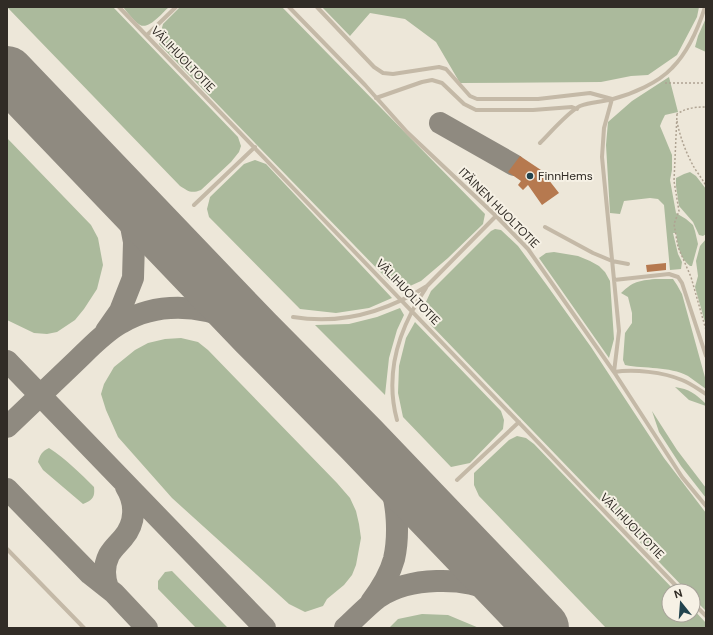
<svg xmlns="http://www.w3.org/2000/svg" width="713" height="635" viewBox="0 0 713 635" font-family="'DM Sans',sans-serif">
  <rect width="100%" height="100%" fill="#ede7d9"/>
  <path fill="#abba9c" d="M 7,7 L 113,7 L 238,137 L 241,146 L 239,152 L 231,162 L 201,190 C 191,194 188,191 180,186 Z
    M 123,7 L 169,7 C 163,12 149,30 140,25 C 136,23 126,11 123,7 Z
    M 180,7 L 282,7 L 485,214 L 483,224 L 448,258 L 421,281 L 410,286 L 404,286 L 396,285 L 388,280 L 159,44 L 160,35 L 163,24 Z
    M 322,7 L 699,7 L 697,17 L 677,55 L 648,75 L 631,76 L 601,82 L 460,83 L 436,42 L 405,19 L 370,13 L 350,36 Z
    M 706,18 L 706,52 L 695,47 L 698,36 Z
    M 669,77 L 678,112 L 665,115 L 662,121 L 660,126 L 672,155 L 672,170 L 670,180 L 676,213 L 686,219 L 693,225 L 695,231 L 698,244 L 692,266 L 690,266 C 679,257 678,246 676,233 L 673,233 L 678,254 L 682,262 L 681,269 L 670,270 L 664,205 L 658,199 L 650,198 L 624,201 L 620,214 L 610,213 L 606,145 L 608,122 L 632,101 Z
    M 7,138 L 91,225 L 98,238 L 103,265 L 97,289 L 84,309 L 75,320 L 57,332 L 47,334 L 34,333 L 7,320 Z
    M 255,160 L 266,164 L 392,298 L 369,308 L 336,313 L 300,309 L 209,217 L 207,209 L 210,197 L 244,164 Z
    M 690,172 L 696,176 L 706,189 L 706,234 L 703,236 L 699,235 L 693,222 L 679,206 L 676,186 L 676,178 L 684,174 Z
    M 495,229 L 501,230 L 518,246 L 546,284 L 591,347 L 664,458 L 706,513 L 706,611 L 693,598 L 693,591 L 687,591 L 431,325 L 427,319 L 425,312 L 425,304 L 431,291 L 491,231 Z
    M 706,239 L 706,326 L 695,287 L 698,276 L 696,261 L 700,246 Z
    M 554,252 L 578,256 L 590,261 L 599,266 L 605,272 L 610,281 L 614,339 L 609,358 L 539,258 L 546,253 Z
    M 655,279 L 673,279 L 677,285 L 682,294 L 706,381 L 706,389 C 700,385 694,380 688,376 C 669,366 645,369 625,365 L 623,360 L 625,333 L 632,323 L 632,313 L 628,297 L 621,293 C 634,281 638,281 655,279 Z
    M 400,308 L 404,315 L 397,330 L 389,358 L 385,395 L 315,325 L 349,324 L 377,317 Z
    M 415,322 L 501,411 L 504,420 L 503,429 L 470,463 L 451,467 L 403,417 L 398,393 L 399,366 L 406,338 Z
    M 181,338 L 198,342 L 208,350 L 337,483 L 350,498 L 356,511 L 359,524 L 361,538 L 356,565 L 352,575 L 344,585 L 327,599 L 323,606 L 305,612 L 289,604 L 172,498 L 118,437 L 106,410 L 101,394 L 104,384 L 114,367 L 135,350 L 148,343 L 165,339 Z
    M 675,387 C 689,389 696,394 706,404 L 706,406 L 689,400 Z
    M 652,411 L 677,450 L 706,488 L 706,498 L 681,466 L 659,432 Z
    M 517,436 L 526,438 L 534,444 L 675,591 L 669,591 L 669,615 L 693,615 L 693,609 L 706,623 L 706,628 L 606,628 L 479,496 L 474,485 L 474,473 L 509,440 Z
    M 49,448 C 66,459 80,473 94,487 C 95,497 93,500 83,504 L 43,470 L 38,462 C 40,455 42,451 49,448 Z
    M 172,571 L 222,622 L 228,628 L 196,628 L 158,589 L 158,581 L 165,572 Z
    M 422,614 L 448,615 L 479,628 L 389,628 L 398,619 Z"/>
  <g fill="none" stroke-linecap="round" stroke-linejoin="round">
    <path stroke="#8f8a80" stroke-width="22" d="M 440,123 L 514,165
      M 102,171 L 117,192 L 130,221 L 134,242 L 133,278 L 120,311 L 106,331
      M 7,361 L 265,628
      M 7,427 C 29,406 51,385 73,364 C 88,350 103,333 121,323 C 156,302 200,304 235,321 C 243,324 250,329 256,333
      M 361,439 C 371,453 383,467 389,483 C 398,503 399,537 394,559 C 390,574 380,590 371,602
      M 7,489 L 90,574 L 114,593 L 147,628
      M 108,588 C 104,577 104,565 109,555 C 113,548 118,544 123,538 C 136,523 136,503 126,487
      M 345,628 C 356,618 367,606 379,597 C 409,577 464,576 495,592 C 510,600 522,610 535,621"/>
    <path stroke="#8f8a80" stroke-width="54" d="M 7,73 L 256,333 L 361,439 L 542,628"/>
  </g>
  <path fill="#b6794f" d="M 520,156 L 541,170 L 559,193 L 542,205 L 528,185 L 523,190 L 518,185 L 521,181 L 508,172 Z
    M 666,263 L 666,270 L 647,272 L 646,265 Z"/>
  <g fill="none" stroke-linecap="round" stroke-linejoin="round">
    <path stroke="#afa392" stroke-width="1.5" stroke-dasharray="2 2" stroke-linecap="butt" d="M 665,83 L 706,83
      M 677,114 L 674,181 L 679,211 L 674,224 L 678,247 L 691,277 L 706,330
      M 677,115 L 677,114 C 686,108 695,107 706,107
      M 677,121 C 680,138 687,155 695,169 C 699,175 703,180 706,186"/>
    <path stroke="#c4b9a7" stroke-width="4" d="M 119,7 L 681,591
      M 289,7 L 365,85 L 407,132 L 496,216 L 528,249 L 614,372 L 682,477 L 706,506
      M 317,7 L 374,67 L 383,73 L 393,74 L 439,67 L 446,69 L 470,96 L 477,99 L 538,99 L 590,93 L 612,99 L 604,128 L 602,157 L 619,331 L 614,372 C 634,369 663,372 682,380 C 690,383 698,389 706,394
      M 147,35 L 176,7
      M 376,98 L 422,82 L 432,80 L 442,83 L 464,104 L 476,110 L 533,110 L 572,107 L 577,109
      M 540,143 C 550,133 568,112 580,106 C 590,102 602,102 613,99 C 632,94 658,83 672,68 C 688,52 698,29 705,7
      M 194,205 L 255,147
      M 545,227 L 593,253 L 612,261 L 628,264
      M 614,280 L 669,274 L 678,277 L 682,283 L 706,356
      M 293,317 C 341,325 386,312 427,286 L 496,216
      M 397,420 C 384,372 399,328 426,288
      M 457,480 L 519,422
      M 7,549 L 84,628
      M 693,603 L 706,616"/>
  </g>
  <circle fill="#22434d" stroke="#f6f1e5" stroke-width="1.5" cx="530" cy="176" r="4"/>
  <g text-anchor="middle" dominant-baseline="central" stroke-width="4" stroke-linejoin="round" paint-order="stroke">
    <g font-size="12" fill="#312c26" stroke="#f6f1e5">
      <text transform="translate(183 59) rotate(46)">VÄLIHUOLTOTIE</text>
      <text transform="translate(499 208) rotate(45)">ITÄINEN HUOLTOTIE</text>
      <text transform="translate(408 292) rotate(46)">VÄLIHUOLTOTIE</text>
      <text transform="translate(632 526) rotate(46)">VÄLIHUOLTOTIE</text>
    </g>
    <g font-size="12" fill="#312c26" stroke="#f6f1e5" text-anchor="start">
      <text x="538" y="176">FinnHems</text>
    </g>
  </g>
  <rect width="713" height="635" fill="none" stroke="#312c26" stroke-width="16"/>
  <g transform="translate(681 603) rotate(343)"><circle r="19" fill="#f6f1e5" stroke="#a7a299"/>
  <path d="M0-3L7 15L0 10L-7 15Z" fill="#22434d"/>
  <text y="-6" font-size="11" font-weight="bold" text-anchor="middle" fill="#312c26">N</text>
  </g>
</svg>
